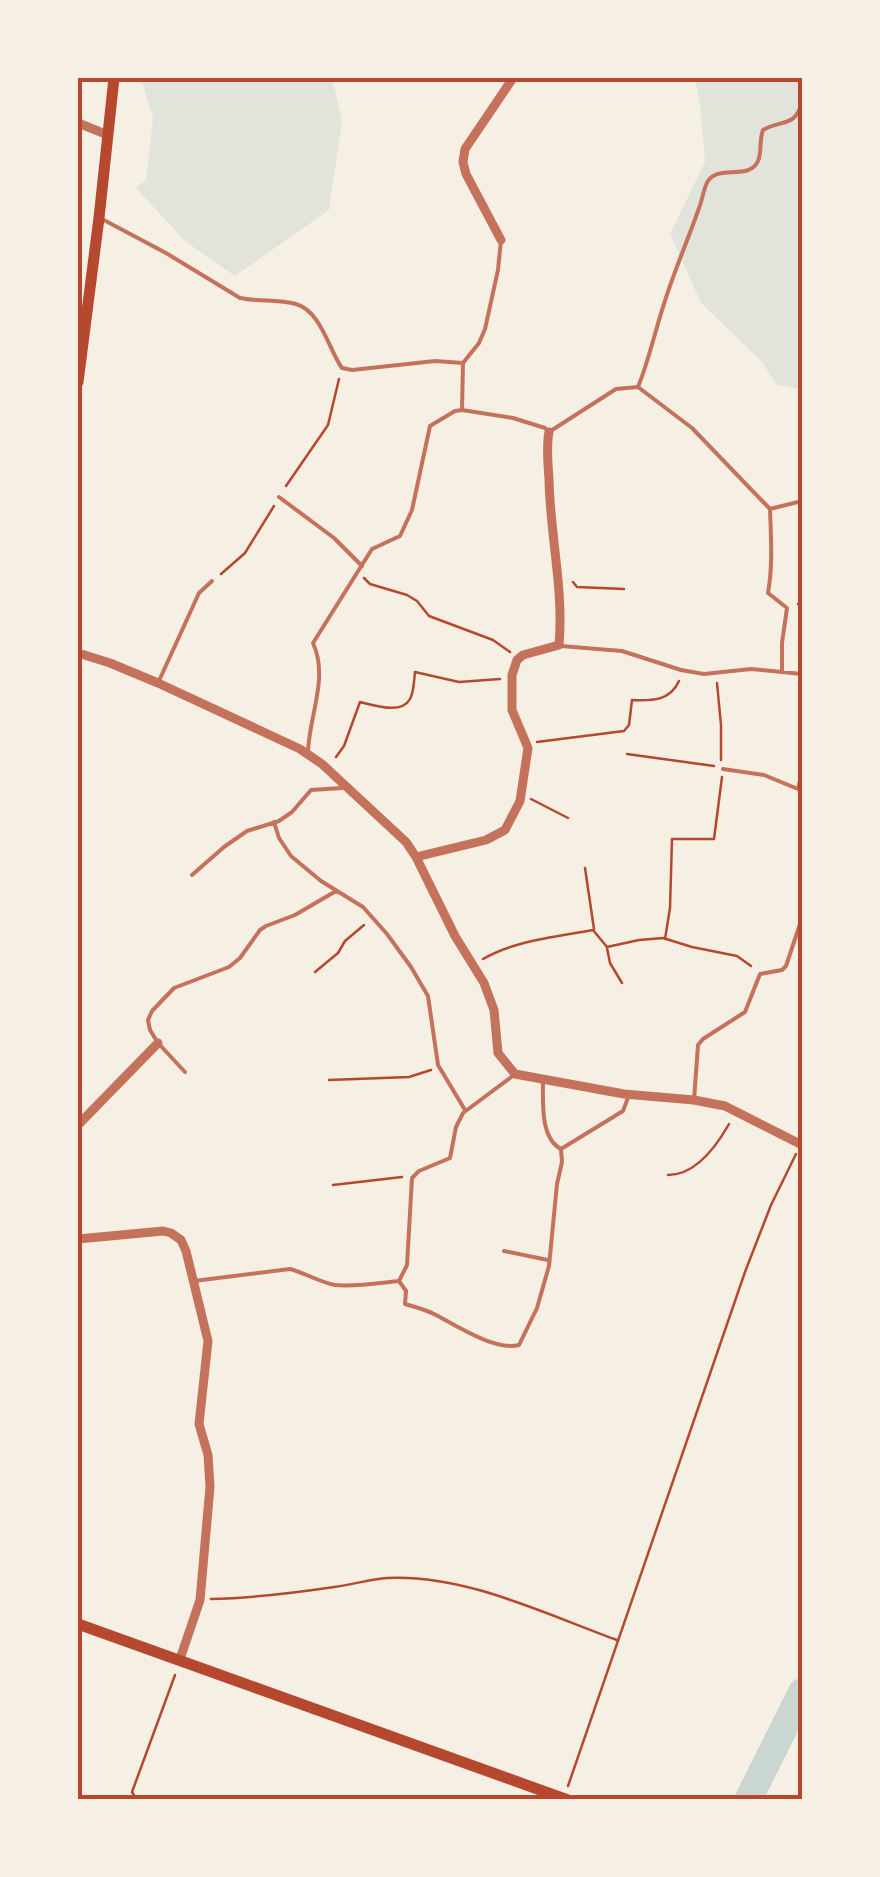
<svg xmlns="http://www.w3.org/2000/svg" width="880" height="1877" viewBox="0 0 880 1877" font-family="'Open Sans',sans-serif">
  <rect width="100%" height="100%" fill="#f6efe4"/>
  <path fill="#e2e4dc" d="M 141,78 L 332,78 L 342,121 L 329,210 L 235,276 L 185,241 L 136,188 L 146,180 L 153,118 Z
    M 695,78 L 802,78 L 802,390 L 776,384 L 762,362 L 701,303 L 670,234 L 705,162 L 700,104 Z"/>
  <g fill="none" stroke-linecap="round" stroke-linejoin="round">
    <path stroke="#c9d6d2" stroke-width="28" d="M 748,1800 L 802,1692"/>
    <path stroke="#b5482f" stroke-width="2.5" d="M 286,486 L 328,425 L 339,379
      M 221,574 L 245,553 L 274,506
      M 364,578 L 370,584 L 407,595 L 417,601 L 429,616 L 493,640 L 510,652
      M 573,582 L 577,587 L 624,589
      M 798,604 L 802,605
      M 717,683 L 721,725 L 721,760
      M 537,742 L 624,731 L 629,725 L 632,700 C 652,701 670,701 679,681
      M 627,754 L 714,766
      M 336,757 L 344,746 L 360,702 C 374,705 401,715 410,699 C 414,692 414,680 415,672 L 459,682 L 500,679
      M 531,799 L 568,818
      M 585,868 L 594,929
      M 665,939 L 670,908 L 672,839 L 714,839 L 722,777
      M 607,948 L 610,963 L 622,983
      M 483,959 C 516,940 556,937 593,930 L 607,947 L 639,940 L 663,938 L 692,947 L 737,956 L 751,966
      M 315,972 L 338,953 L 345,941 L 364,925
      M 329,1080 L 409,1077 L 431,1070
      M 668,1175 C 696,1175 716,1147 729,1124
      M 333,1185 L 402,1177
      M 211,1599 C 252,1598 294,1593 334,1587 C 352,1585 370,1579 387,1578 C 465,1574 545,1614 617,1640
      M 568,1786 L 745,1272 L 771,1205 L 796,1154
      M 137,1800 L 132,1792 L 175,1675"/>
    <path stroke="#c5725c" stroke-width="4" d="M 100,218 L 166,253 L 240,298 C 259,302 278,299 296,304 C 321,311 329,350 342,368 L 352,370 L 435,361 L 463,363
      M 501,240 L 498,270 L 485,329 L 479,343 L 463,363 L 462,410 L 513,418 L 545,428 L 549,432 L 616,389 L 638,387 C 649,360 655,331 664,304 C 674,271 688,240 699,208 C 702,201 703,192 706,185 C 714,162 749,182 758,161 C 762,152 759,140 763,130 C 782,119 795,128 802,102
      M 638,387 L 692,428 L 770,509 L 802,501
      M 279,497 L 334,538 L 362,566
      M 770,509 C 771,538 773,565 768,593 L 787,608 L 782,643 L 782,672
      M 561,646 L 622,651 L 681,670 L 704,674 L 751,669 L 802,674
      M 158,683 L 199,593 L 212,581
      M 308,752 C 309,716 329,678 313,643 L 372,549 L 400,536 L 412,510 L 430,426 L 455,411 L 462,410
      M 723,769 L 764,775 L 798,789
      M 802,773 L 798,789 L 802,792
      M 274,822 L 279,838 L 291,856 L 321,881 L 363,907 L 387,934 L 411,967 L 428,996 L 438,1065 L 465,1110
      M 192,875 L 224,847 L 247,831 L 279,821 L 292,812 L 311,790 L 342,788
      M 185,1072 L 158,1043 L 150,1030 L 148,1020 L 152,1011 L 174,988 L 229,967 L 240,958 L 260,930 L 266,926 L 295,915 L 336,891
      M 543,1080 C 543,1102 540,1138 561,1149
      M 694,1100 L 698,1045 L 703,1039 L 745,1012 L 760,974 L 782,970 L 786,966 L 802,918
      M 504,1251 L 548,1260
      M 194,1281 L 290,1269 C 305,1273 319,1282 335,1285 C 355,1287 379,1283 399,1281 L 407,1265 L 412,1178 L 419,1171 L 450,1158 L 456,1127 L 463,1113 L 514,1075
      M 399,1281 L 406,1291 L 405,1304 C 415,1307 427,1310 436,1315 C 457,1326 495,1351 519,1345 L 537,1308 L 549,1266 L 557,1184 L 562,1162 L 561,1149 L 623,1111 L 629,1095"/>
    <path stroke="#c5725c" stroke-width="9" d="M 78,123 L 108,135
      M 501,240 L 466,174 L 463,162 L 465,149 L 513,78
      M 78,653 L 110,663 L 158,683 L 300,749 L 322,764 L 406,842 L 416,857 L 455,936 L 484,983 L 494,1010 L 498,1053 L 515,1074 L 624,1094 L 694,1100 L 725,1106 L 802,1145
      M 416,857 L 486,840 L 505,830 L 520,801 L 528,748 L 512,710 L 512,675 L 517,660 L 523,655 L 559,645 C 564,590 550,535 549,479 C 548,464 546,447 549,432
      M 78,1125 L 158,1043
      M 78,1239 L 163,1231 L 171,1233 L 181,1240 L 186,1251 L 208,1341 L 199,1424 L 208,1455 L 210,1487 L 200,1600 L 180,1659"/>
    <path stroke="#b5482f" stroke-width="11" d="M 78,382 L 99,218 L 114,78
      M 78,1624 L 568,1800"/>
  </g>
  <rect width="880" height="1877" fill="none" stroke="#f6efe4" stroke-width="160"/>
  <rect x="80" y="80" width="720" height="1717" fill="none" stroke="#b5482f" stroke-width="4"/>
</svg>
